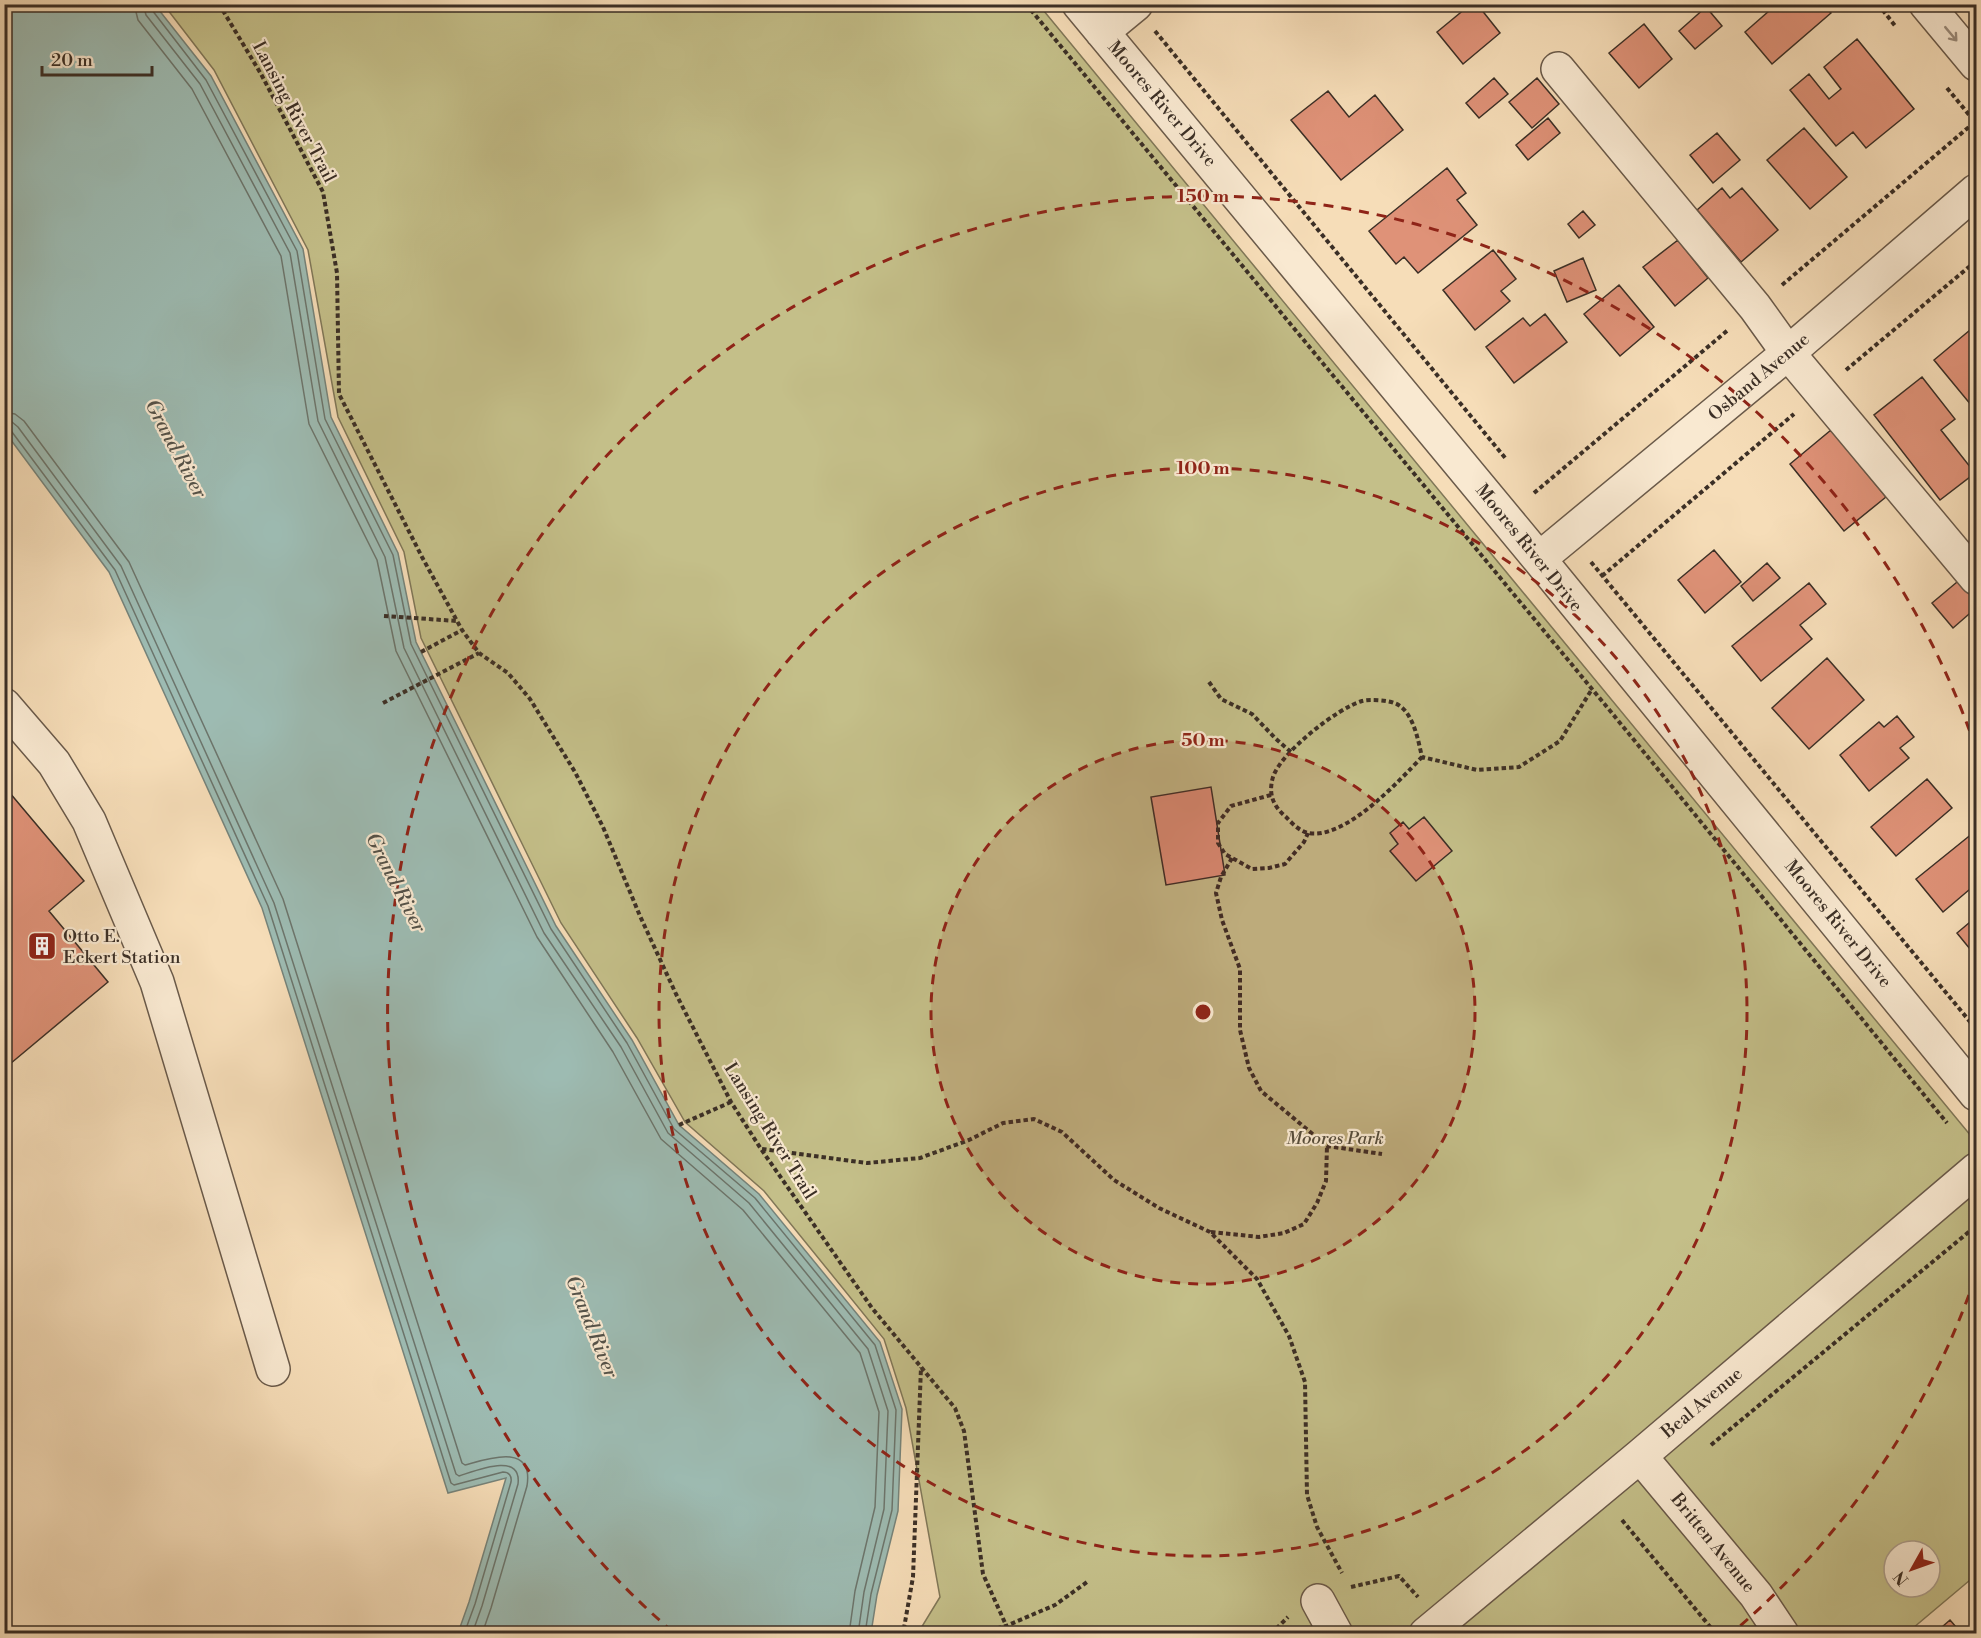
<svg xmlns="http://www.w3.org/2000/svg" width="1981" height="1638" viewBox="0 0 1981 1638" font-family="'Libre Bodoni',serif">
  <rect width="100%" height="100%" fill="#f6ddb8"/>
  <filter id="stains"><feTurbulence type="fractalNoise" baseFrequency=".00333" numOctaves="4"/><feColorMatrix values="0 0 0 0 .2 0 0 0 0 .09 0 0 0 0 .02 0 0 0 .5 -.17"/></filter>
  <radialGradient id="worn" r=".72"><stop offset=".6" stop-color="#630" stop-opacity="0"/><stop offset="1" stop-color="#630" stop-opacity=".3"/></radialGradient>
  <path fill="#c4bf89" stroke="#807758" stroke-width="1.5" fill-rule="evenodd" d="M 164,5 L 1039,5 L 1976,1142 L 1976,1575 L 1907,1633 L 918,1633 L 940,1597 L 906,1408 L 884,1339 L 764,1191 L 685,1122 L 637,1038 L 561,923 L 421,638 L 404,552 L 338,417 L 308,250 L 214,70 ZM 1894,1551 L 1930,1551 L 1930,1587 L 1894,1587 Z"/>
  <path fill="#9dbbb2" stroke="#76837a" stroke-width="1.5" d="M 5,4 L 155,5 L 211,76 L 303,249 L 331,417 L 398,553 L 416,642 L 556,926 L 632,1040 L 679,1125 L 759,1194 L 880,1342 L 902,1409 L 898,1511 L 877,1595 L 871,1633 L 458,1633 L 469,1602 L 506,1478 L 448,1493 L 262,908 L 109,572 L 5,432 Z"/>
  <g fill="none" stroke-linecap="round" stroke-linejoin="round">
    <path stroke="#6c756c" stroke-width="1.5" d="M 134,4 L 138,20 L 192,89 L 281,256 L 309,424 L 377,560 L 396,651 L 537,937 L 613,1052 L 661,1139 L 743,1210 L 860,1353 L 879,1412 L 875,1507 L 855,1591 L 849,1634
      M 143,4 L 146,15 L 200,84 L 290,253 L 318,421 L 385,557 L 404,648 L 544,933 L 621,1047 L 668,1133 L 749,1203 L 868,1349 L 888,1411 L 884,1509 L 864,1592 L 858,1634
      M 151,4 L 152,10 L 206,80 L 297,251 L 325,419 L 393,555 L 411,644 L 551,929 L 627,1043 L 674,1129 L 755,1198 L 875,1345 L 896,1410 L 892,1510 L 871,1594 L 865,1634
      M 4,412 L 15,414 L 24,421 L 129,562 L 283,899 L 462,1463 L 465,1465 C 487,1459 534,1442 527,1486 L 491,1608 L 482,1634
      M 4,421 L 12,422 L 18,427 L 121,566 L 274,903 L 456,1474 L 459,1476 C 475,1471 522,1451 518,1484 L 482,1606 L 472,1634
      M 4,429 L 12,432 L 115,570 L 268,906 L 451,1483 L 454,1485 L 503,1472 C 509,1472 512,1476 511,1482 L 475,1604 L 464,1634"/>
  </g>
  <path fill="#df9278" stroke="#3b2f26" stroke-width="1.5" d="M 1471,4 L 1477,4 L 1500,33 L 1463,64 L 1437,32 Z
    M 1777,4 L 1823,4 L 1831,13 L 1772,64 L 1745,32 Z
    M 1706,7 L 1722,26 L 1695,49 L 1679,31 Z
    M 1644,24 L 1672,59 L 1639,88 L 1609,53 Z
    M 1857,39 L 1914,109 L 1866,148 L 1853,132 L 1836,146 L 1790,90 L 1809,74 L 1829,99 L 1841,89 L 1824,67 Z
    M 1494,78 L 1508,94 L 1479,118 L 1466,103 Z
    M 1537,78 L 1559,104 L 1532,128 L 1509,102 Z
    M 1328,91 L 1349,117 L 1375,95 L 1403,130 L 1341,180 L 1291,120 Z
    M 1548,118 L 1560,133 L 1528,160 L 1516,145 Z
    M 1804,128 L 1847,177 L 1810,209 L 1767,160 Z
    M 1717,133 L 1740,160 L 1713,183 L 1690,155 Z
    M 1447,168 L 1466,193 L 1457,200 L 1477,225 L 1418,273 L 1404,257 L 1396,264 L 1369,231 Z
    M 1722,188 L 1730,198 L 1742,188 L 1778,230 L 1741,262 L 1697,210 Z
    M 1583,211 L 1595,225 L 1579,238 L 1568,224 Z
    M 1678,240 L 1708,278 L 1675,306 L 1643,267 Z
    M 1493,250 L 1516,279 L 1501,291 L 1510,301 L 1475,330 L 1443,290 Z
    M 1583,258 L 1596,290 L 1567,302 L 1554,271 Z
    M 1619,285 L 1654,327 L 1620,356 L 1584,314 Z
    M 1545,314 L 1567,342 L 1514,383 L 1486,347 L 1523,318 L 1530,326 Z
    M 1976,325 L 1976,411 L 1934,360 Z
    M 1922,377 L 1955,419 L 1941,430 L 1975,473 L 1940,500 L 1874,415 Z
    M 1831,430 L 1886,497 L 1844,531 L 1790,464 Z
    M 1714,550 L 1741,582 L 1705,613 L 1678,580 Z
    M 1767,563 L 1780,578 L 1753,601 L 1741,586 Z
    M 1963,577 L 1976,594 L 1976,608 L 1953,628 L 1932,603 Z
    M 1809,583 L 1826,604 L 1800,625 L 1812,639 L 1761,681 L 1732,646 Z
    M 1827,658 L 1864,700 L 1809,749 L 1772,708 Z
    M 1897,716 L 1914,737 L 1900,748 L 1909,758 L 1869,791 L 1840,755 L 1879,722 L 1884,727 Z
    M 1927,779 L 1952,808 L 1896,856 L 1871,827 Z
    M 4,786 L 84,881 L 49,911 L 108,982 L 4,1069 Z
    M 1211,787 L 1225,875 L 1166,885 L 1151,797 Z
    M 1424,817 L 1452,851 L 1416,881 L 1390,851 L 1398,844 L 1390,833 L 1403,822 L 1409,829 Z
    M 1973,833 L 1976,837 L 1976,884 L 1943,912 L 1916,879 Z
    M 1976,917 L 1976,952 L 1974,954 L 1957,933 Z
    M 1950,1620 L 1962,1634 L 1934,1634 Z"/>
  <g fill="none" stroke-linecap="round" stroke-linejoin="round">
    <g stroke="#6a5a4a" stroke-width="36">
      <path id="minor" d="M 1079,4 L 1539,559 L 1976,1094
        M 1926,4 L 1976,64
        M 1102,32 L 1136,4
        M 1558,69 L 1755,307 L 1788,353 L 1976,578
        M 1539,559 L 1788,353 L 1976,191
        M 4,705 L 54,763 L 89,821 L 157,982 L 273,1369
        M 1640,1456 L 1756,1595 L 1782,1634
        M 1318,1601 L 1336,1634
        M 1426,1634 L 1640,1456 L 1976,1170"/>
    </g>
    <path stroke="#3b2f26" stroke-width="4" stroke-dasharray="4.5 3" stroke-linecap="butt" d="M 219,4 L 261,74 L 323,192 L 337,273 L 339,394 L 422,557 L 462,630 L 479,653 L 508,673 L 530,699 L 575,772 L 603,827 L 640,916 L 676,994 L 731,1102 L 761,1149 L 872,1308 L 955,1408 L 964,1431 L 983,1574 L 1010,1634
      M 1026,4 L 1616,718 L 1947,1123
      M 1878,4 L 1896,27
      M 1155,31 L 1506,459
      M 1947,88 L 1975,122
      M 1782,285 L 1976,121
      M 1846,370 L 1976,261
      M 1534,493 L 1728,330
      M 1591,562 L 1976,1029
      M 1602,576 L 1794,414
      M 384,616 L 457,621
      M 421,652 L 462,630
      M 1209,682 L 1221,699 L 1252,714 L 1276,739 L 1291,752
      M 383,703 L 479,653
      M 1422,757 C 1398,782 1345,840 1308,833 C 1299,831 1292,823 1286,817 C 1273,806 1268,794 1273,777 C 1281,752 1338,708 1362,701 C 1369,699 1387,700 1394,703 C 1413,709 1418,740 1422,757 L 1477,770 L 1519,767 L 1560,741 L 1592,689
      M 1271,795 L 1231,806 L 1218,823 L 1218,843 L 1225,854 L 1252,869 L 1269,868 L 1285,864 L 1304,842 L 1308,833
      M 1232,858 L 1221,877 L 1216,893 L 1222,920 L 1240,969 L 1240,1030 L 1249,1068 L 1261,1091 L 1327,1146 L 1382,1154
      M 679,1125 L 731,1102
      M 762,1149 L 867,1163 L 920,1158 L 969,1140 L 1003,1123 L 1034,1119 L 1062,1132 L 1114,1180 L 1159,1208 L 1210,1232 L 1257,1279 L 1289,1336 L 1305,1382 L 1307,1495 L 1317,1527 L 1342,1573
      M 1211,1232 L 1259,1237 L 1284,1233 L 1304,1224 L 1317,1203 L 1326,1181 L 1327,1146
      M 1711,1445 L 1976,1226
      M 1622,1520 L 1716,1634
      M 1351,1587 L 1399,1576 L 1418,1597
      M 919,1634 L 904,1628 L 913,1577 L 921,1367
      M 975,1634 L 1006,1626 L 1055,1605 L 1087,1582
      M 1271,1634 L 1288,1617"/>
    <use href="#minor" stroke="#f9e9d1" stroke-width="33"/>
  </g>
  <defs><path id="oneway-shaft" d="M-6 0H5M1.5-3L5.5 0L1.5 3" fill="none" stroke-width="1.6" stroke-linecap="round" stroke-linejoin="round" transform="scale(1.5)"/></defs>
  <use stroke="#9a8c7c" href="#oneway-shaft" transform="translate(1951 34) rotate(50)"/>
  <circle cx="1203" cy="1012" r="272" fill="#8f2418" fill-opacity=".12"/>
  <g fill="none" stroke="#8f2418" stroke-width="3" stroke-dasharray="10 8">
    <circle cx="1203" cy="1012" r="272"/>
    <circle cx="1203" cy="1012" r="544"/>
    <path d="M1975 1278A816 816 0 0 1 1733 1632M673 1632A816 816 0 1 1 1975 746"/>
  </g>
  <defs>
    <g id="building-square" transform="scale(1.5)"><rect x="-9" y="-9" width="18" height="18" rx="4" fill="#8f2418" stroke="#f9e9d1"/><path d="M-4-6H4V6H1V3H-1V6H-4ZM-2.5-4.3h1.7v1.8h-1.7ZM.8-4.3h1.7v1.8H.8ZM-2.5-1h1.7V.8h-1.7ZM.8-1h1.7V.8H.8Z" fill="#fff"/></g>
  </defs>
  <g fill-rule="evenodd">
    <use href="#building-square" x="42" y="946"/>
  </g>
  <g text-anchor="middle" dominant-baseline="central" stroke-width="4.5" stroke-linejoin="round" paint-order="stroke">
    <g font-size="18" fill="#3b2f26" stroke="#f9e9d1">
      <text transform="translate(1162 104) rotate(50)">Moores River Drive</text>
      <text transform="translate(294 112) rotate(62)">Lansing River Trail</text>
      <text transform="translate(1759 377) rotate(-40)">Osband Avenue</text>
      <text transform="translate(1529 548) rotate(51)">Moores River Drive</text>
      <text transform="translate(1838 924) rotate(51)">Moores River Drive</text>
      <text transform="translate(770 1131) rotate(58)">Lansing River Trail</text>
      <text transform="translate(1702 1403) rotate(-40)">Beal Avenue</text>
      <text transform="translate(1713 1543) rotate(51)">Britten Avenue</text>
    </g>
    <g font-size="18" fill="#3b2f26" stroke="#f9e9d1" text-anchor="start">
      <text x="63" y="936">Otto E.<tspan x="63" dy="21">Eckert Station</tspan></text>
    </g>
    <g font-size="18" font-style="italic" fill="#564c3a" stroke="#f9e9d1">
      <text x="1335" y="1138">Moores Park</text>
    </g>
    <g font-size="20" font-style="italic" fill="#545249" stroke="#f9e9d1">
      <text transform="translate(175 449) rotate(62)">Grand River</text>
      <text transform="translate(395 883) rotate(63)">Grand River</text>
      <text transform="translate(591 1327) rotate(68)">Grand River</text>
    </g>
  </g>
  <circle cx="1203" cy="1012" r="9" fill="#8f2418" stroke="#f9e9d1" stroke-width="3"/>
  <g font-size="18" text-anchor="middle" font-weight="bold" fill="#8f2418" stroke="#f9e9d1" stroke-width="4.5" stroke-linejoin="round" paint-order="stroke">
    <text x="1203" y="202">150 m</text>
    <text x="1203" y="474">100 m</text>
    <text x="1203" y="746">50 m</text>
  </g>
  <rect width="1981" height="1638" fill="none" stroke="#f6ddb8" stroke-width="24"/>
  <rect x="6" y="6" width="1969" height="1626" fill="none" stroke="#3b2f26" stroke-width="3"/>
  <rect x="12" y="12" width="1957" height="1614" fill="none" stroke="#3b2f26" stroke-width="1.5"/>
  <g transform="translate(1912 1569) rotate(230)"><circle r="28" fill="#f9e9d1" stroke="#ad9f8d" stroke-width="1.5"/>
  <path d="M0-4.5L10 22L0 15L-10 22Z" fill="#8f2418"/>
  <text y="-9" font-size="16" font-weight="bold" text-anchor="middle" fill="#3b2f26">N</text>
  </g>
  <path d="M42 66v9h110v-9" fill="none" stroke="#3b2f26" stroke-width="3"/>
  <text x="51" y="66" font-size="18" fill="#3b2f26" stroke="#f9e9d1" stroke-width="4.5" paint-order="stroke">20 m</text>
  <rect width="100%" height="100%" filter="url(#stains)"/>
  <rect width="100%" height="100%" fill="url(#worn)"/>
</svg>
